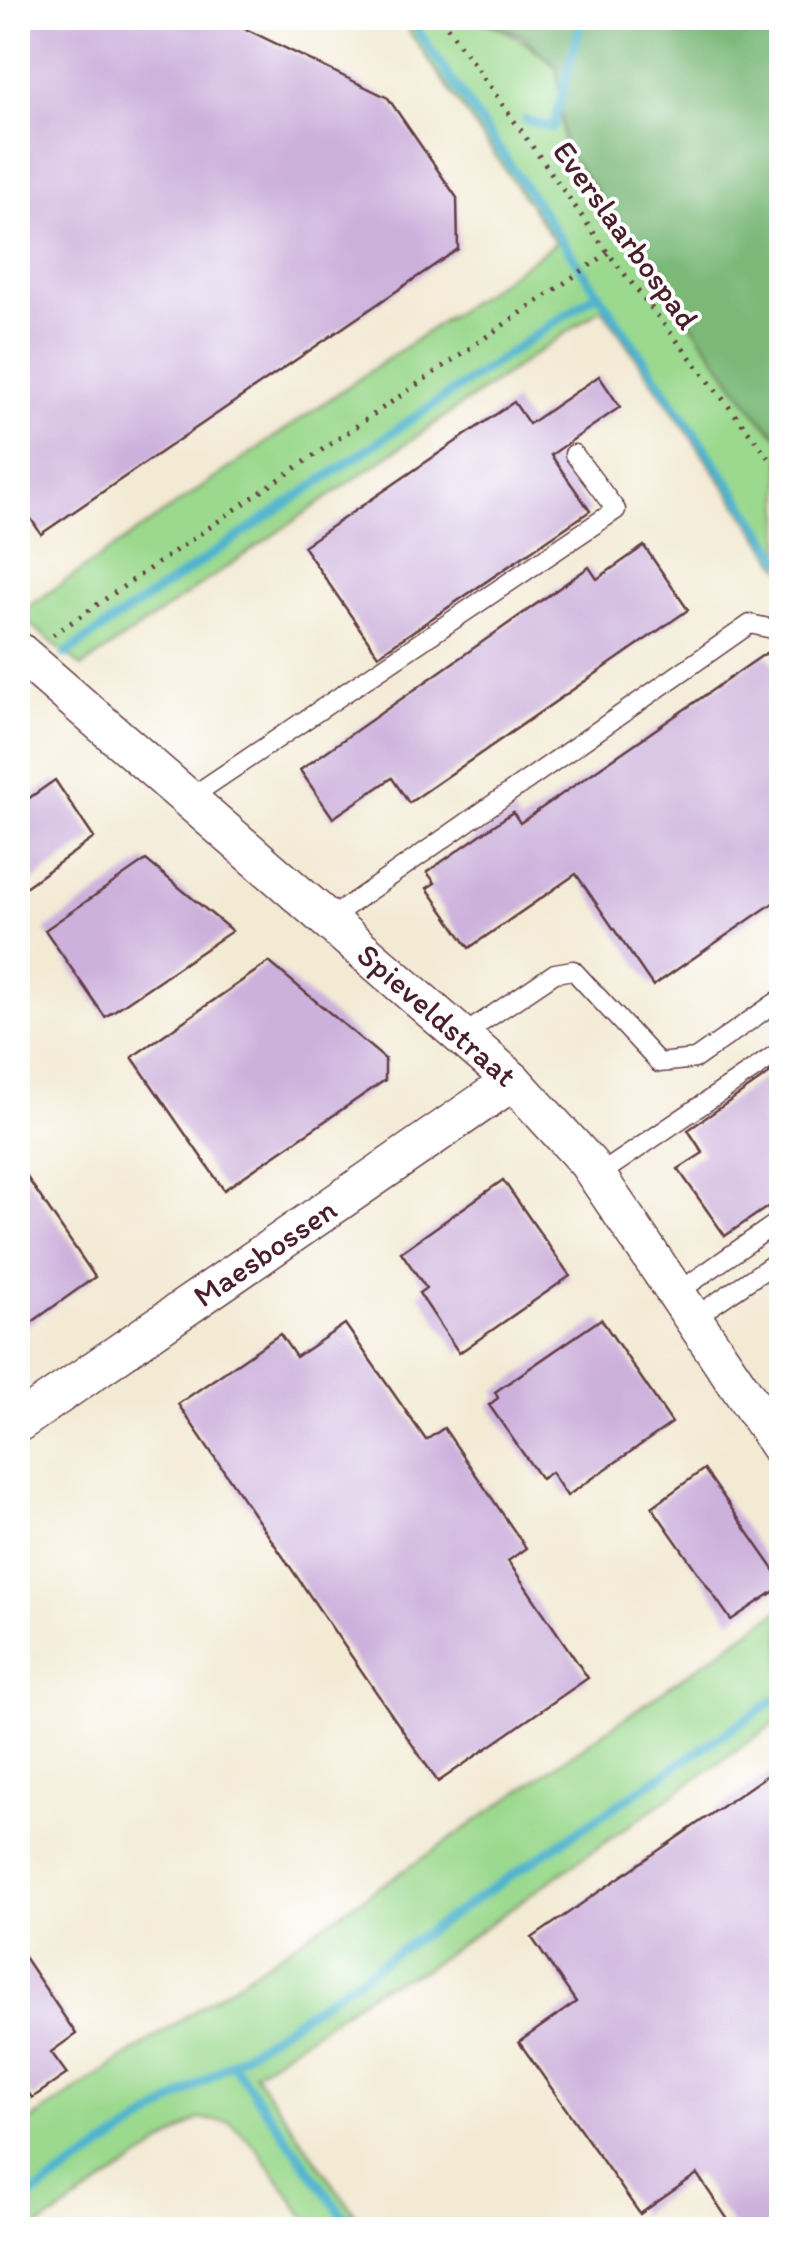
<svg xmlns="http://www.w3.org/2000/svg" width="799" height="2247" font-family="Itim,sans-serif">
  <style>
    .green { fill: #9bd98e; stroke: #727c5c; stroke-width: 2.5 }
    .forest { fill: #7cb979; stroke: #636c52; stroke-width: 2.5 }
    .lines { fill: none; stroke-linecap: round; stroke-linejoin: round }
    .stream { stroke: #4fb4ce; stroke-width: 9 }
    .building { fill: #ccb1dc }
    .service-casing { stroke: #633d44; stroke-width: 21 }
    .minor-casing { stroke: #633d44; stroke-width: 41 }
    .path { stroke: #633d44; stroke-width: 5; stroke-dasharray: 2.5 8; stroke-linecap: butt }
    .service { stroke: #fff; stroke-width: 18 }
    .minor { stroke: #fff; stroke-width: 38 }
    .labels { text-anchor: middle; dominant-baseline: central; stroke-width: 8; stroke-linejoin: round; paint-order: stroke }
    .street-label { font-size: 32px; fill: #4a1f2b; stroke: #fff }
  </style>
  <rect width="100%" height="100%" fill="#fff"/>
  <filter id="ink" filterUnits="userSpaceOnUse"><feTurbulence type="fractalNoise" baseFrequency=".01" numOctaves="2"/><feDisplacementMap in="SourceGraphic" scale="20" xChannelSelector="R" yChannelSelector="G"/><feConvolveMatrix kernelMatrix="1 2 1 2 8 2 1 2 1" color-interpolation-filters="sRGB"/></filter>
  <filter id="wash" filterUnits="userSpaceOnUse"><feTurbulence type="fractalNoise" baseFrequency=".0048" numOctaves="4" result="noise"/><feDisplacementMap in="SourceGraphic" scale="40" xChannelSelector="R" yChannelSelector="G"/><feGaussianBlur stdDeviation="2.25" result="paint"/><feColorMatrix in="noise" values="0 0 0 0 0 0 0 0 0 0 0 0 0 0 0 0 0 1.4 0 .05"/><feComposite in="paint" operator="in"/></filter>
  <g filter="url(#wash)">
    <rect width="100%" height="100%" fill="#f3ead4"/>
    <path class="green" d="M386,18C469,18 492,10 557,68L564,147L760,419L781,439V568L602,308L82,667L18,614L556,243L406,27Z
      M781,1609V1719L422,1971L379,1987L254,2073L365,2229H313L255,2146L230,2122L199,2119L36,2229H18V2129L439,1847Z"/>
    <path class="forest" d="M480,18H781V439L760,419L564,147L557,67L521,35Z"/>
    <g class="lines">
      <path class="stream" d="M409,18L598,293
        M526,120L553,128L582,18
        M65,654L598,293L782,560
        M232,2063L353,2230
        M18,2205L782,1695"/>
    </g>
    <g id="blocks">
      <path class="building" d="M18,18H223L388,98L457,198L458,249L41,534L18,499Z
        M599,376L620,407L551,455L590,511L378,655L303,546L514,402L529,424Z
        M644,546L688,610L409,803L392,778L333,818L300,770L589,567L597,579Z
        M766,653L782,675V897L653,986L576,874L469,948L427,888L435,883L427,872L513,812L520,823Z
        M55,780L94,838L18,892V806Z
        M146,860L232,931L105,1017L45,930Z
        M269,962L385,1059V1080L224,1190L132,1057Z
        M782,1065V1197L725,1236L678,1169L703,1153L688,1130Z
        M18,1164L95,1277L18,1332Z
        M503,1180L570,1276L459,1353L419,1293L426,1288L401,1252Z
        M601,1319L672,1423L567,1496L551,1472L541,1479L489,1405L498,1398L495,1392Z
        M345,1324L426,1440L444,1428L526,1548L508,1561L588,1678L438,1782L178,1404L280,1334L296,1357Z
        M704,1469L782,1581V1586L731,1620L652,1507Z
        M782,1765V2230H735L697,2174L640,2214L519,2042L576,2002L532,1938Z
        M18,1948L76,2034L51,2052L67,2074L32,2098L18,2077Z"/>
    </g>
  </g>
  <g filter="url(#ink)">
    <use href="#blocks" fill-opacity="0" stroke="#633d44" stroke-width="2.5"/>
    <g class="lines">
      <defs>
        <path id="service" d="M188,799L616,510L574,454
          M329,919L750,624L782,631
          M463,1035L555,973L573,970L659,1063L695,1059L782,998
          M596,1177L782,1050
          M674,1295L782,1219
          M692,1319L782,1258"/>
        <g id="minor">
          <path id="s1" d="M18,651L513,1081L588,1163L782,1450"/>
          <path id="s2" d="M18,1423L513,1081"/>
        </g>
      </defs>
      <use href="#service" class="service-casing"/>
      <use href="#minor" class="minor-casing"/>
      <path class="path" d="M441,18L608,253L782,474
        M53,635L608,253"/>
      <use href="#service" class="service"/>
      <use href="#minor" class="minor"/>
    </g>
  </g>
  <g class="labels">
    <g class="street-label">
      <text transform="translate(626 235) rotate(54)">Everslaarbospad</text>
      <text stroke="none"><textPath href="#s1" startOffset="555">Spieveldstraat</textPath></text>
      <text stroke="none"><textPath href="#s2" startOffset="300">Maesbossen</textPath></text>
    </g>
  </g>
  <rect width="799" height="2247" fill="none" stroke="#fff" stroke-width="60"/>
</svg>
